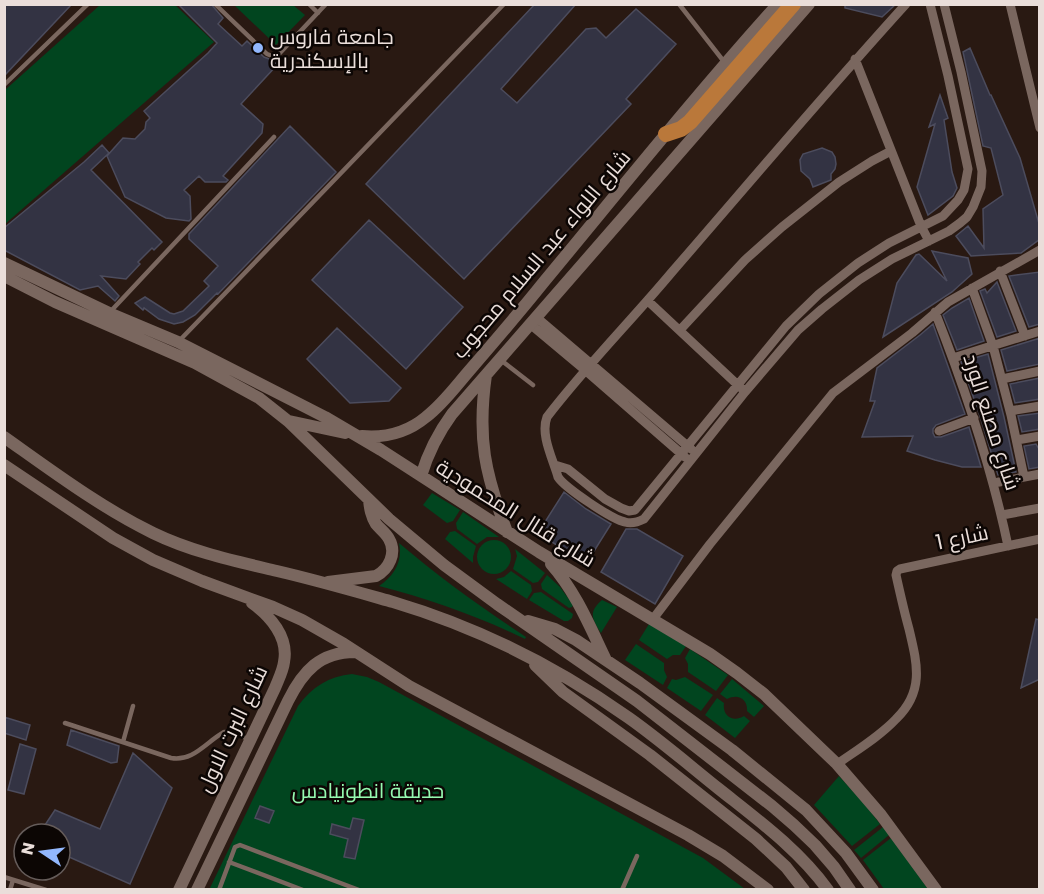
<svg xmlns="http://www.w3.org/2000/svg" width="1044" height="894" font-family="Poppins,Cairo,sans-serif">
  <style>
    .green { fill: #01451f }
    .building { fill: #333343; stroke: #4c4c5d; stroke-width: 1.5 }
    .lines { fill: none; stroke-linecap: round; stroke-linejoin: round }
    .lane { stroke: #7a675f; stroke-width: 4.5 }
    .street { stroke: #7a675f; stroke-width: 9 }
    .secondary { stroke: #7a675f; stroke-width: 12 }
    .highway { stroke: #ba783a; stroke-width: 16 }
    .rail { stroke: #8a7c76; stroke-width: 3 }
    .poi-dot { fill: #92b7fd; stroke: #0c0604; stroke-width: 2 }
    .labels { text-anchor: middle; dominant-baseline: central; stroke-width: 5; stroke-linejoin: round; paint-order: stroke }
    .poi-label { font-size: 21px; fill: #eadeda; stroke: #0c0604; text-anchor: start }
    .street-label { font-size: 21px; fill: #eadeda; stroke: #0c0604 }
    .park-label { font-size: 21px; fill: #95f9b0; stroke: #0c0604 }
  </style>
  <rect width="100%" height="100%" fill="#291912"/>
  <path class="green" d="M100,5H175L214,42L5,224V90Z
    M234,5H293L305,15L276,45Z
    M432,493L460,510L453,521L447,523L423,505Z
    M463,512L499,537H487L477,544L457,529L456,523Z
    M455,531L476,546L473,557V563L445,539L450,532Z
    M477 557a17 17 0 1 1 34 0a17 17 0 1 1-34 0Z
    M399,543C439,577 482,608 526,637L525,639C478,616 429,599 379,586C394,576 403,561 399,543Z
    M515,549L545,573L538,582L533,583L513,569L517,556Z
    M511,571L531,585L532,591L527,599L496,579L504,577Z
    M547,575L560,587L573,605L572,607L569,608L542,589L541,584Z
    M541,592L573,614L572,618L568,621H564L529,600L534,593Z
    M602,600L617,607L601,633C592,619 588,612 602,600Z
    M649,624L686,646L680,655H673L667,659L639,640Z
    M636,644L664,663V670L667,677L663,685L625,660Z
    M690,649L728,675L716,691L688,672V664L685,658Z
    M352,674L367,677L379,682L703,858L745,889L209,890L298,706C312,687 329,676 352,674Z
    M685,677L713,695L701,711L667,688L672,679L676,680Z
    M732,679L764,706L754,717L747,711C748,699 738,693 727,699L720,694Z
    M717,698L724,703C722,716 733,723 744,716L750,721L735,738L705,715Z
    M839,776L867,807L880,824L852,846L814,805Z
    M883,827L889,835L861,858L854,850Z
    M891,838L928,889H884L863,860Z"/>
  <path class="building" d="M4,4H72L4,76Z
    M178,4H211L223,18L218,24L242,46L247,41L264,57L272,60L277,65L241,104L263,124L262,133L223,176L228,180L226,182H205L199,176L184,190L190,196L191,219L189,221L166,218L125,197L107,156L123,138L135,139L145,129L146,122L150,118L144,111L208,53L217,43Z
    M535,4H576L501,89L517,103L586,29L596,28L606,38L636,9L676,44L626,99L631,104L464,279L366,184Z
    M845,4H896L882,17L845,8Z
    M970,48L990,95H991L1020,158L1040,227V239L1021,253L971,256L956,236L968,226L984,248L983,209L1003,195L991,148L983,146L963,52Z
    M940,95L948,118L944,120L952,172L957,188L953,196L928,215L917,187L935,124L929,127Z
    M290,126L336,172L218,294L217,293L195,315L183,322L174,324L159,319L144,308L143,310L135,303L145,297L170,313L174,314L183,311L209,286L204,281L218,266L189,239V234Z
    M102,145L109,153L91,170L162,242L154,250L152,248L138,262L140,264L126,279L101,276L119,296L115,301L98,286L80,290L4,250V228L84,162Z
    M822,148L832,152L835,157L836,164L835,169L831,174V180L813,187L810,179L801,171L800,160L803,154Z
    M369,220L463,307L406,369L312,280Z
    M932,251L968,258L972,274L952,292L883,337L897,283L916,255L919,254L947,281Z
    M1040,272V324L1029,327L1009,276Z
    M997,282L1016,331L997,337L980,291L985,289L987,293Z
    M969,298L984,341L957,350L943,315L952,308Z
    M933,324L965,414L936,425L933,429V433L935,437H941L969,427L981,467H962L935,460L907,451L913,436L862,437L875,401H870L877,368L920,335Z
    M337,328L401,388L389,401L350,403L307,359Z
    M1040,338V364L1007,371L1001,350Z
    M988,354L1004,417L1016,472L998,475L980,416L961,362Z
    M1040,378V399L1015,403L1010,384Z
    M1040,413V429L1022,432L1018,416Z
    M1036,444L1040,451V467L1029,469L1024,446Z
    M564,492L586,509L611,524L586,564L538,533Z
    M626,529H637L683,556L655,604L601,572Z
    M1036,619L1040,620V679L1021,688Z
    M4,717L30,725L26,740L4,733Z
    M71,730L119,746L117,762L111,763L67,745Z
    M20,744L36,749L24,794L8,790Z
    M133,753L172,788L130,884L60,853V834H39L55,810L100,829Z
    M260,806L274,811L269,823L255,818Z
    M353,818L364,820L355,859L344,857L348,839L330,834L332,824L350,829Z"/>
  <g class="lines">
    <path class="lane" d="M215,4L267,54L272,56L279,54L326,4
      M309,4L318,13
      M679,4L725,63
      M4,85L88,4
      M110,312L274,137
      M180,340L504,4
      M502,361L533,385
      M65,723L171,758C193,762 206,742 224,732H231L248,739
      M123,742L133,706
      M229,862L303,890
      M4,877L46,890
      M10,890L13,880
      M219,890L235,847L240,845L359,890
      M622,890L637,856"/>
    <path class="street" d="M906,4C826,92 750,182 672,272C631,321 586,366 547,417C540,435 553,459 558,477C565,488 613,520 625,522C632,524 638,522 644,519L745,392L798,330L822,309L859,280L892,259L949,231L960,223L967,217L973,207L981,187L982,171L961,72L944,4
      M1010,4L1040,128
      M855,59L921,226L929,241
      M1000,271L1025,336
      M972,288L993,346L1011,415L1024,477
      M648,301L741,388
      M935,312C965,388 991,465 1008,546
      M536,317L691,449
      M530,324L585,370L685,457
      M680,330L745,260L782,227L839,182L872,161L891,151
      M953,358L1040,331
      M1002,379L1040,371
      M1010,411L1040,406
      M939,431L974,418
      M1017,440L1040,436
      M555,465L568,469L605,499L621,508L629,511L635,510L786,326L819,294L858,263L889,243L943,216L958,200L964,190L968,169L948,76L930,4
      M994,483L1040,474
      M1002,515L1040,508
      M653,619L710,544L833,393L912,333L948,302L1040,250
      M837,764C857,750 879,737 896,719C925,691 917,663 909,629C904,611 900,593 896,575L897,571L900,569L1040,539"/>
    <path class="secondary" d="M4,263L109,313L178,342L325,417L381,450L539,552L710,654L737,673L764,694L837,764L881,815L936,890
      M4,276L55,302L195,363L259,398L288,421L389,519L444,565L497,604L637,701L772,806L794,825L815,845L834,867L850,890
      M486,375C477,438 485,474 507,532
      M289,421L345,433
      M362,436C385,438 408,432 426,417C443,404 456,386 469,371C494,342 519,313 543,283C620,190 696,95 778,4
      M4,437C52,471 100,507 153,533C192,552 235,561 277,571C316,580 354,591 393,602C477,627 557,667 629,718C660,740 689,765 719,789C758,820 798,849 828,890
      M4,465L113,538L153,560L202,581L273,607L302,620L344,644L409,686L688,835L723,856L768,890
      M421,476C428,453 438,433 452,414L809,4
      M551,564C576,592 590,627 606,660
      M328,582L376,576C389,569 397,553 389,539C386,533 380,529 376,524C371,516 370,509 369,500
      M528,621L555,629L576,640L640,683L732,750L806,810L846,853L873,890
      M535,665L563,692L650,755L756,839L786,867L804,890
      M179,890L275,688C278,680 283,671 284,662C289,637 270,616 252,603
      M197,890L288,701C303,671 320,652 355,652"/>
    <path class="highway" d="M666,134L681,129L690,122L793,4"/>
    <path class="rail" d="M1039,4L1040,5"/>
  </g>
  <circle class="poi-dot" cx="258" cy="48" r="6"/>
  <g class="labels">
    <g class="poi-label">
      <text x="270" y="36">جامعة فاروس<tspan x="270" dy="24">بالإسكندرية</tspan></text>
    </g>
    <g class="street-label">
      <text transform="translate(541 254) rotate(-50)">شارع اللواء عبد السلام محجوب</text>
      <text transform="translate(992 422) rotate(72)">شارع مصنع الورد</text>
      <text transform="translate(516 513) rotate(32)">شارع قنال المحمودية</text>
      <text transform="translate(962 537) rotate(-12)">شارع 1</text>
      <text transform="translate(232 729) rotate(-65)">شارع البرت الاول</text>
    </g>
    <g class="park-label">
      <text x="368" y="790">حديقة انطونيادس</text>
    </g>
  </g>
  <rect width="1044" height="894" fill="none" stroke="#eadeda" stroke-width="12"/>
  <g transform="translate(42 852) rotate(283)"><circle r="28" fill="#0c0604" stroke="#655c5a" stroke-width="1.5"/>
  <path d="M0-4.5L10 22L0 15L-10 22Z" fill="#92b7fd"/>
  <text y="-9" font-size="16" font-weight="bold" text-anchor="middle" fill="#eadeda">N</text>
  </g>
</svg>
